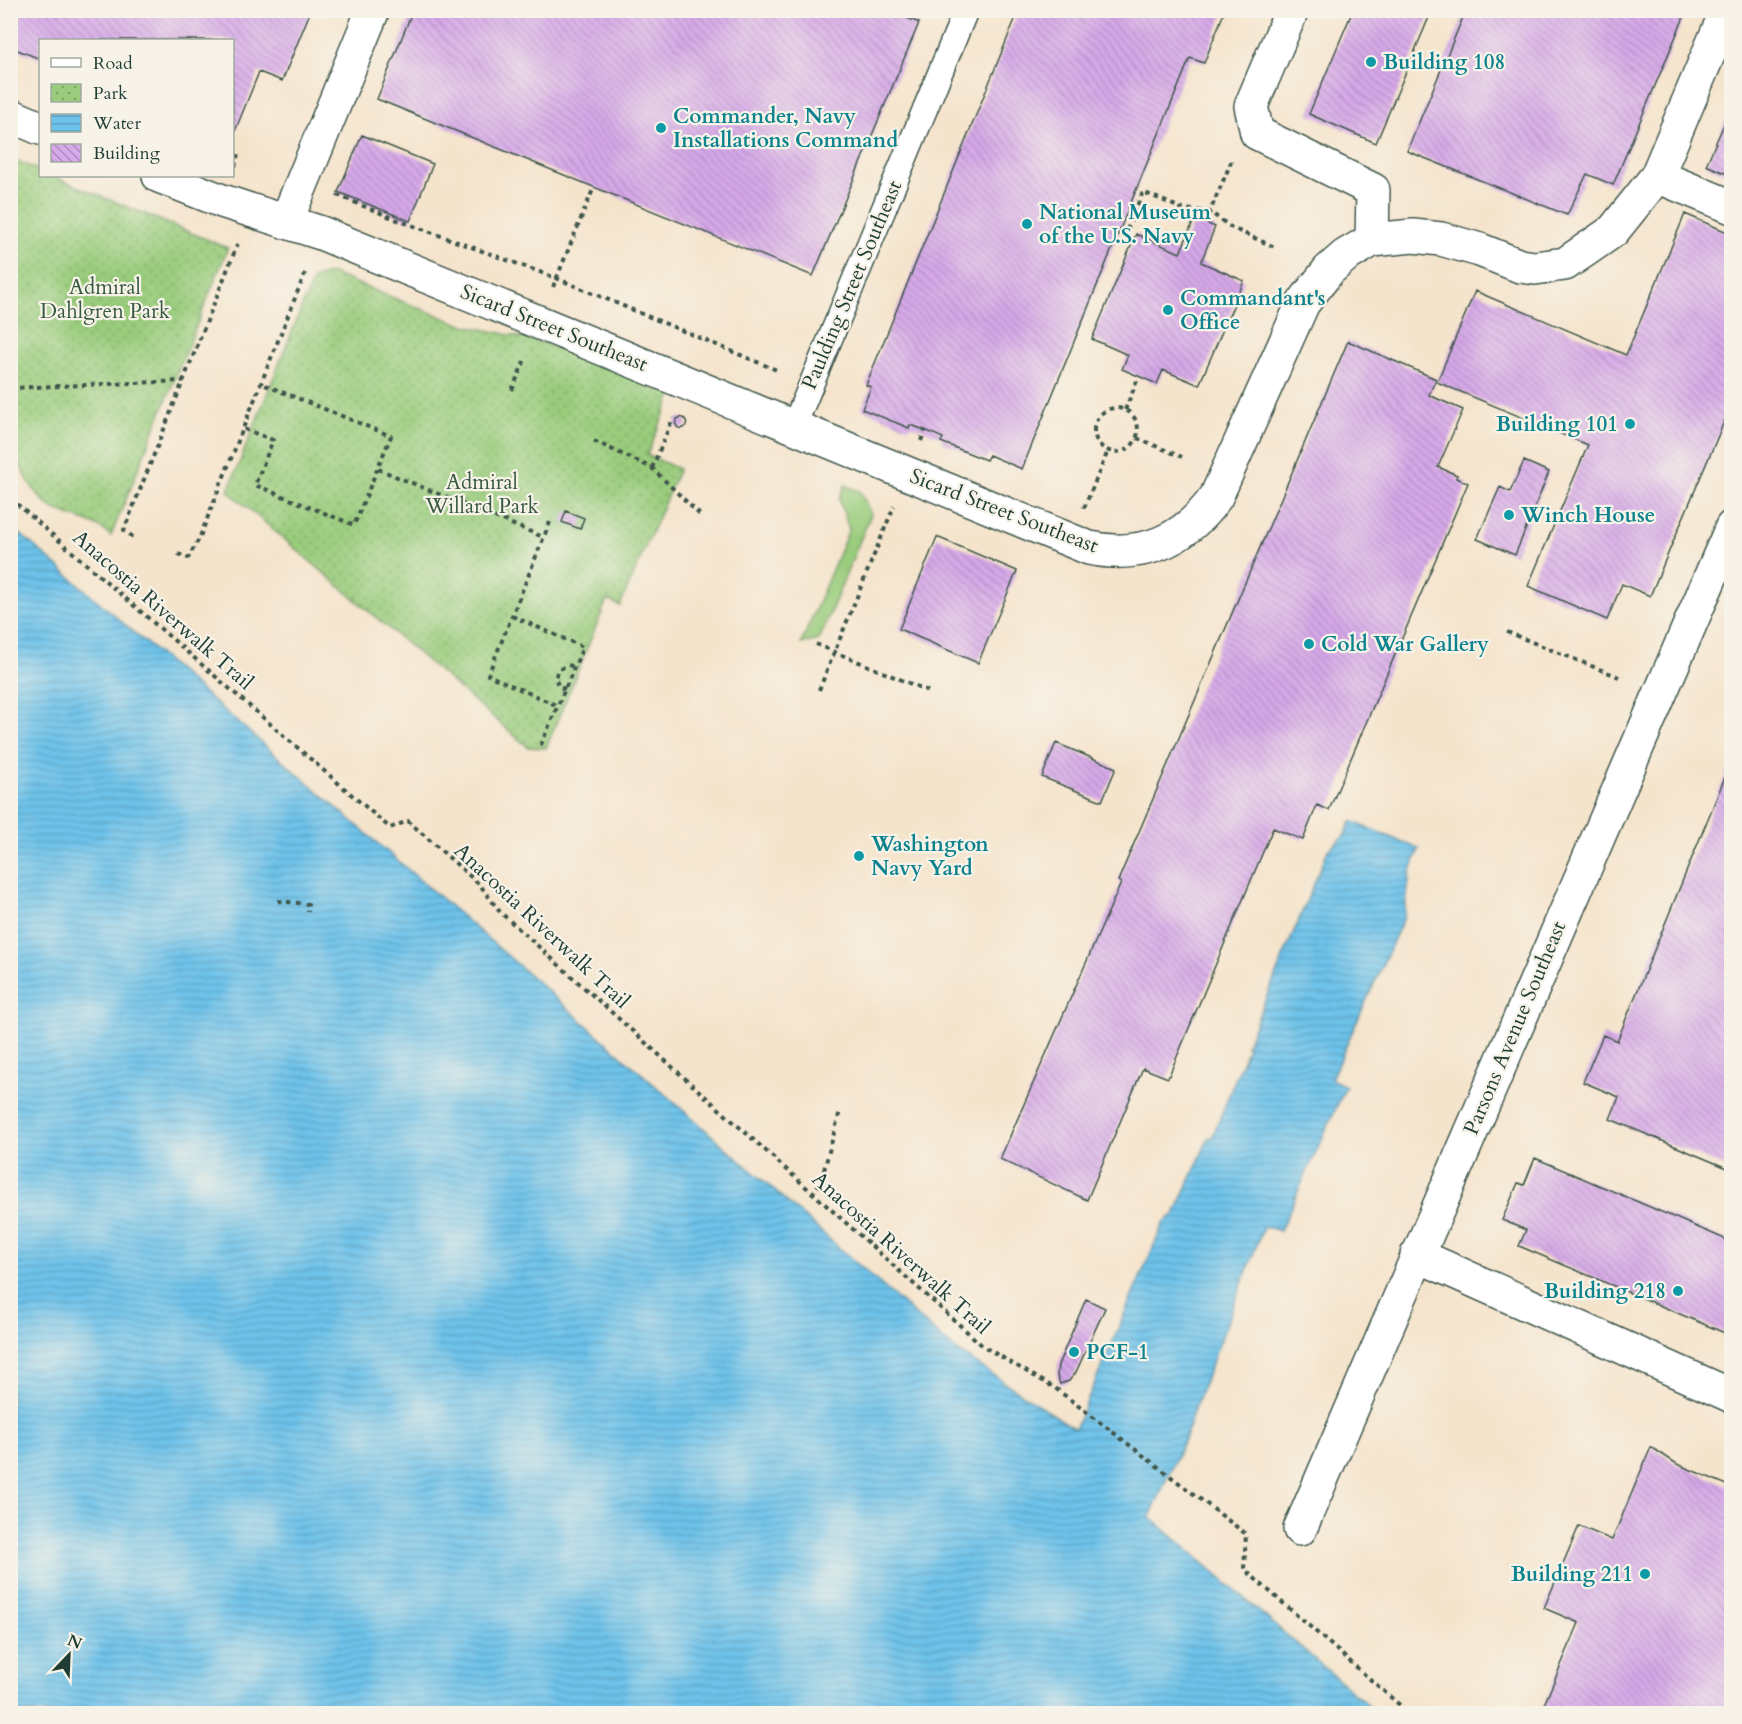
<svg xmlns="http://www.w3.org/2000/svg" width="1742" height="1724" font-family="Cardo,serif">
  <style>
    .green { fill: #99cc7c; stroke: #5c8458; stroke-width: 1.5 }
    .park { fill: url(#park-dots); stroke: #5c8458; stroke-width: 1.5 }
    .water { fill: url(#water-rules); stroke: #468090; stroke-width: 1.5 }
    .building { fill: url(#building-back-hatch) }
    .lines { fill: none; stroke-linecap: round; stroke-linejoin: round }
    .service-casing { stroke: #3f564b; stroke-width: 27 }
    .minor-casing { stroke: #3f564b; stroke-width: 36 }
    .path { stroke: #3f564b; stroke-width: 4; stroke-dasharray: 4.5 4.5; stroke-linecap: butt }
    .service { stroke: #fff; stroke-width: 24 }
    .minor { stroke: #fff; stroke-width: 33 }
    .culture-dot { fill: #0f9aa8; stroke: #f7f3e8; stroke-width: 2 }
    .labels { text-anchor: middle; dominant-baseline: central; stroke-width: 4.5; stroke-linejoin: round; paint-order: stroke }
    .culture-label { font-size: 21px; font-weight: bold; fill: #0d838f; stroke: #f7f3e8; text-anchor: start }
    .street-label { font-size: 21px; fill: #1f3d34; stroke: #f7f3e8 }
    .park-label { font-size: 21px; fill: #375a42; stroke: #f7f3e8 }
  </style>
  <defs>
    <pattern id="park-dots" width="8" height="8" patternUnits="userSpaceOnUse" patternTransform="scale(1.5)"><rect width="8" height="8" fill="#99cc7c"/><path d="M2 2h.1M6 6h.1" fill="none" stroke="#7ca766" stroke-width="1.8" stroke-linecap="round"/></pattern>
    <pattern id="water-rules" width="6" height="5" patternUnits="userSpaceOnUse" patternTransform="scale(1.5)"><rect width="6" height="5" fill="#6ec3eb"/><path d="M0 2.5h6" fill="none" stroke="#5aa0bf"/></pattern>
    <pattern id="building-back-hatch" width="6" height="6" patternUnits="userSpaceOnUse" patternTransform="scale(1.5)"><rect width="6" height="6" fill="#d7a9e9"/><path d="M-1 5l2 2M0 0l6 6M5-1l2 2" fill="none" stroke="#ae8bbe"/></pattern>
  </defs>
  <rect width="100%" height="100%" fill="#f7f3e8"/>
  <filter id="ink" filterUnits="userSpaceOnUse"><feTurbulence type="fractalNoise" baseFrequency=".0167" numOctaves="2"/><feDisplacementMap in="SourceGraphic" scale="12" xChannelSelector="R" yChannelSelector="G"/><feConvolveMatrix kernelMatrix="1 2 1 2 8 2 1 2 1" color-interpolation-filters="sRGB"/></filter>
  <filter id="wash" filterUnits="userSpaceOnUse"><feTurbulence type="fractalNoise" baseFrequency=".008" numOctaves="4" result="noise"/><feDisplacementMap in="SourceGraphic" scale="24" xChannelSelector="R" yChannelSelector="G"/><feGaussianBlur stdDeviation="1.35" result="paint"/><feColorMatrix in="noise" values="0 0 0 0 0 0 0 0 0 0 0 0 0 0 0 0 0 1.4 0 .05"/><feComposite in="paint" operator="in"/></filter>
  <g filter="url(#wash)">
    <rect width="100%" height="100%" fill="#f5e4cc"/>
    <path class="green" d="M845,485L860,491L871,514L819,640L801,644L849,529L839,499Z"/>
    <path class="park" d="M11,158L40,171V176H52L228,248L111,536C94,519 70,519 51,507C32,494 25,471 11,454Z
      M330,273L460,324L533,340L584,355L673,393L647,455L679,469L620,606L607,600L546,748L528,747L228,491L313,279Z"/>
    <path class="water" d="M10,525L516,963L954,1349L1075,1429L1164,1222L1175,1214L1209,1137L1212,1138L1248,1047L1246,1046L1328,850L1346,834L1351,821L1419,849L1410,873L1404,917L1331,1079L1346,1086L1280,1231L1264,1226L1192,1415L1186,1435L1150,1517L1377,1713H11Z"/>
    <g id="blocks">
      <path class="building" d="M10,10H311L282,81L259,72L233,136L232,40H40V59L10,47Z
        M413,10H889L919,23L813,276L377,99Z
        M1001,10H1225L1204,63L1190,58L1022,469L989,455L986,460L941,442L943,438L925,430L910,425L909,428L862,409L871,387L866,385L1016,17Z
        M1353,10H1432L1376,143L1309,114Z
        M1466,10H1687L1613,185L1587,174L1567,215L1407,151Z
        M1732,106V176L1706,165Z
        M362,135L433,164L410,221L338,192Z
        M1685,214L1732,234V403L1650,596L1622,584L1607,620L1528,586L1588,445L1437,382L1475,291L1626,355Z
        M1195,218L1215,227L1201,262L1244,281L1199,385L1163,370L1157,384L1122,369L1128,355L1092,339L1136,234L1180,253Z
        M1348,341L1436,379L1429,395L1463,410L1438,467L1457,475L1456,478L1468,483L1329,810L1317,805L1303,840L1273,828L1168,1078L1143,1068L1087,1200L1000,1159L1121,883L1118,881Z
        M675.5 423a5.5 5.5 0 1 1 11 0a5.5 5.5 0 1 1-11 0Z
        M1524,461L1549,472L1515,555L1477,539L1500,487L1510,492Z
        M566,511L584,518L580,529L562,522Z
        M937,537L1017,571L978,663L899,629Z
        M1056,743L1116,768L1102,801L1042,777Z
        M1732,760V1170L1610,1119L1619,1097L1583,1082L1603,1035L1617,1041Z
        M1535,1158L1732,1242V1336L1519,1246L1526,1230L1502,1220L1518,1183L1524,1185Z
        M1086,1299L1105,1308L1076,1372L1069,1381L1060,1384L1057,1376L1058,1365Z
        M1651,1447L1677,1464L1732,1487V1714H1540L1579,1623L1544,1608L1579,1526L1612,1540Z"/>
    </g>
  </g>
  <g filter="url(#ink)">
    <use href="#blocks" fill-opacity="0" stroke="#3f564b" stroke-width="1.5"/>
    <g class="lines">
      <defs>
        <path id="service" d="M794,426L966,10"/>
        <path id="minor" d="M1292,10L1251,106L1257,133L1373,190L1372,240
          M10,115L40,128
          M159,176L222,201L321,233L1089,548C1143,559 1184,541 1216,497L1303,303L1329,270L1345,256L1372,240L1413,236L1441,239L1480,250L1520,266L1535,268L1565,264L1613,231L1657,176L1727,10
          M1657,176L1732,207
          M286,222L373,10
          M1417,1255L1732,1396
          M1300,1529L1732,527"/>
      </defs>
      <use href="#service" class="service-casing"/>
      <use href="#minor" class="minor-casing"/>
      <path class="path" d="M912,13L913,10
        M235,167L238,153
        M337,195L395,219L556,278L779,371
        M1205,223L1232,160
        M1127,230L1143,192L1183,209L1210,212L1232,228L1277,248
        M553,287L594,187
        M10,388L183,381
        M512,390L526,357
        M1094 430a22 22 0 1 1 44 0a22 22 0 1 1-44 0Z
        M1125,410L1139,376
        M244,429L273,440L255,485L354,525L391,436L260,383
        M1137,438L1182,457
        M594,441L652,468L700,515
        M921,441L925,430
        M652,468L673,418
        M378,469L543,537
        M10,498L390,828L408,821L480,885L500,912L984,1347L1055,1388L1246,1534L1244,1569L1410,1714
        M1084,508L1108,451
        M550,522L488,675L558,706
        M133,537L124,530L238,243
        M178,554L188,558L199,539L305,273
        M512,616L583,647L540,747
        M1507,632L1619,677
        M816,644L930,692
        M565,689L559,687L555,678L558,670L568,665L575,667
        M819,690L894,506
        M278,901L308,904V911
        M812,1194L821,1181L840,1111"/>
      <use href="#service" class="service"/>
      <use href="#minor" class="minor"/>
    </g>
  </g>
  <g class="culture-dot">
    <circle cx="1371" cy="62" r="6"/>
    <circle cx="661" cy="128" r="6"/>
    <circle cx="1027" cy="224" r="6"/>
    <circle cx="1168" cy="310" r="6"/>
    <circle cx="1630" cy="424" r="6"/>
    <circle cx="1509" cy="515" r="6"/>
    <circle cx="1309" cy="644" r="6"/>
    <circle cx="859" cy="856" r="6"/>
    <circle cx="1678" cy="1291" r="6"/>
    <circle cx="1074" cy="1352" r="6"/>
    <circle cx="1645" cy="1574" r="6"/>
  </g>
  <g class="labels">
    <g class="culture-label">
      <text x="1383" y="62">Building 108</text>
      <text x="673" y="116">Commander, Navy<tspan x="673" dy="24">Installations Command</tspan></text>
      <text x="1039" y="212">National Museum<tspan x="1039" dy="24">of the U.S. Navy</tspan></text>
      <text x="1180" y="298">Commandant's<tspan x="1180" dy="24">Office</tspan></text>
      <text x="1618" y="424" text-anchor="end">Building 101</text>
      <text x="1521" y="515">Winch House</text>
      <text x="1321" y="644">Cold War Gallery</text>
      <text x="871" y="844">Washington<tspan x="871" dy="24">Navy Yard</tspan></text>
      <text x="1666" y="1291" text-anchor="end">Building 218</text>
      <text x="1086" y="1352">PCF-1</text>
      <text x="1633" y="1574" text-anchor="end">Building 211</text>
    </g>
    <g class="street-label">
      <text transform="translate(852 285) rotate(-67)">Paulding Street Southeast</text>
      <text transform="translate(554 328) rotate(22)">Sicard Street Southeast</text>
      <text transform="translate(1004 511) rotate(21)">Sicard Street Southeast</text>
      <text transform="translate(163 610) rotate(41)">Anacostia Riverwalk Trail</text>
      <text transform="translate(542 926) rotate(43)">Anacostia Riverwalk Trail</text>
      <text transform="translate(1515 1028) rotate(-67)">Parsons Avenue Southeast</text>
      <text transform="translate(901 1253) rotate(42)">Anacostia Riverwalk Trail</text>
    </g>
    <g class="park-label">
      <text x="105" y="287">Admiral<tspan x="105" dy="24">Dahlgren Park</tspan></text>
      <text x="482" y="482">Admiral<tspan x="482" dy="24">Willard Park</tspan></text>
    </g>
  </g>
  <rect width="1742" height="1724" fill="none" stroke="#f7f3e8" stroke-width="36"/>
  <rect x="39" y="39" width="195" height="138" fill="#f7f3e8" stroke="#a1aaa0" stroke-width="1.5"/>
  <rect x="51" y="58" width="30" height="9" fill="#ffffff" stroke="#a1aaa0" stroke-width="1.5"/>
  <text x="93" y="69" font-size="18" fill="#1f3d34">Road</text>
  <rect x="51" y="84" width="30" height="18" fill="url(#park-dots)" stroke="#a1aaa0" stroke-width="1.5"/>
  <text x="93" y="99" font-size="18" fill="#1f3d34">Park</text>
  <rect x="51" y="114" width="30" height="18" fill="url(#water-rules)" stroke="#a1aaa0" stroke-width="1.5"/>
  <text x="93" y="129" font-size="18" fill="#1f3d34">Water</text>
  <rect x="51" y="144" width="30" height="18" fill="url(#building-back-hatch)" stroke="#a1aaa0" stroke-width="1.5"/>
  <text x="93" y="159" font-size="18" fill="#1f3d34">Building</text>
  <g transform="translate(69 1655) rotate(23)" stroke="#f7f3e8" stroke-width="4.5" paint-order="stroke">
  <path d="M0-4.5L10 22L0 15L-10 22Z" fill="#1f3d34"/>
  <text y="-9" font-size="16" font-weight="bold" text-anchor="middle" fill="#1f3d34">N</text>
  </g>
</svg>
